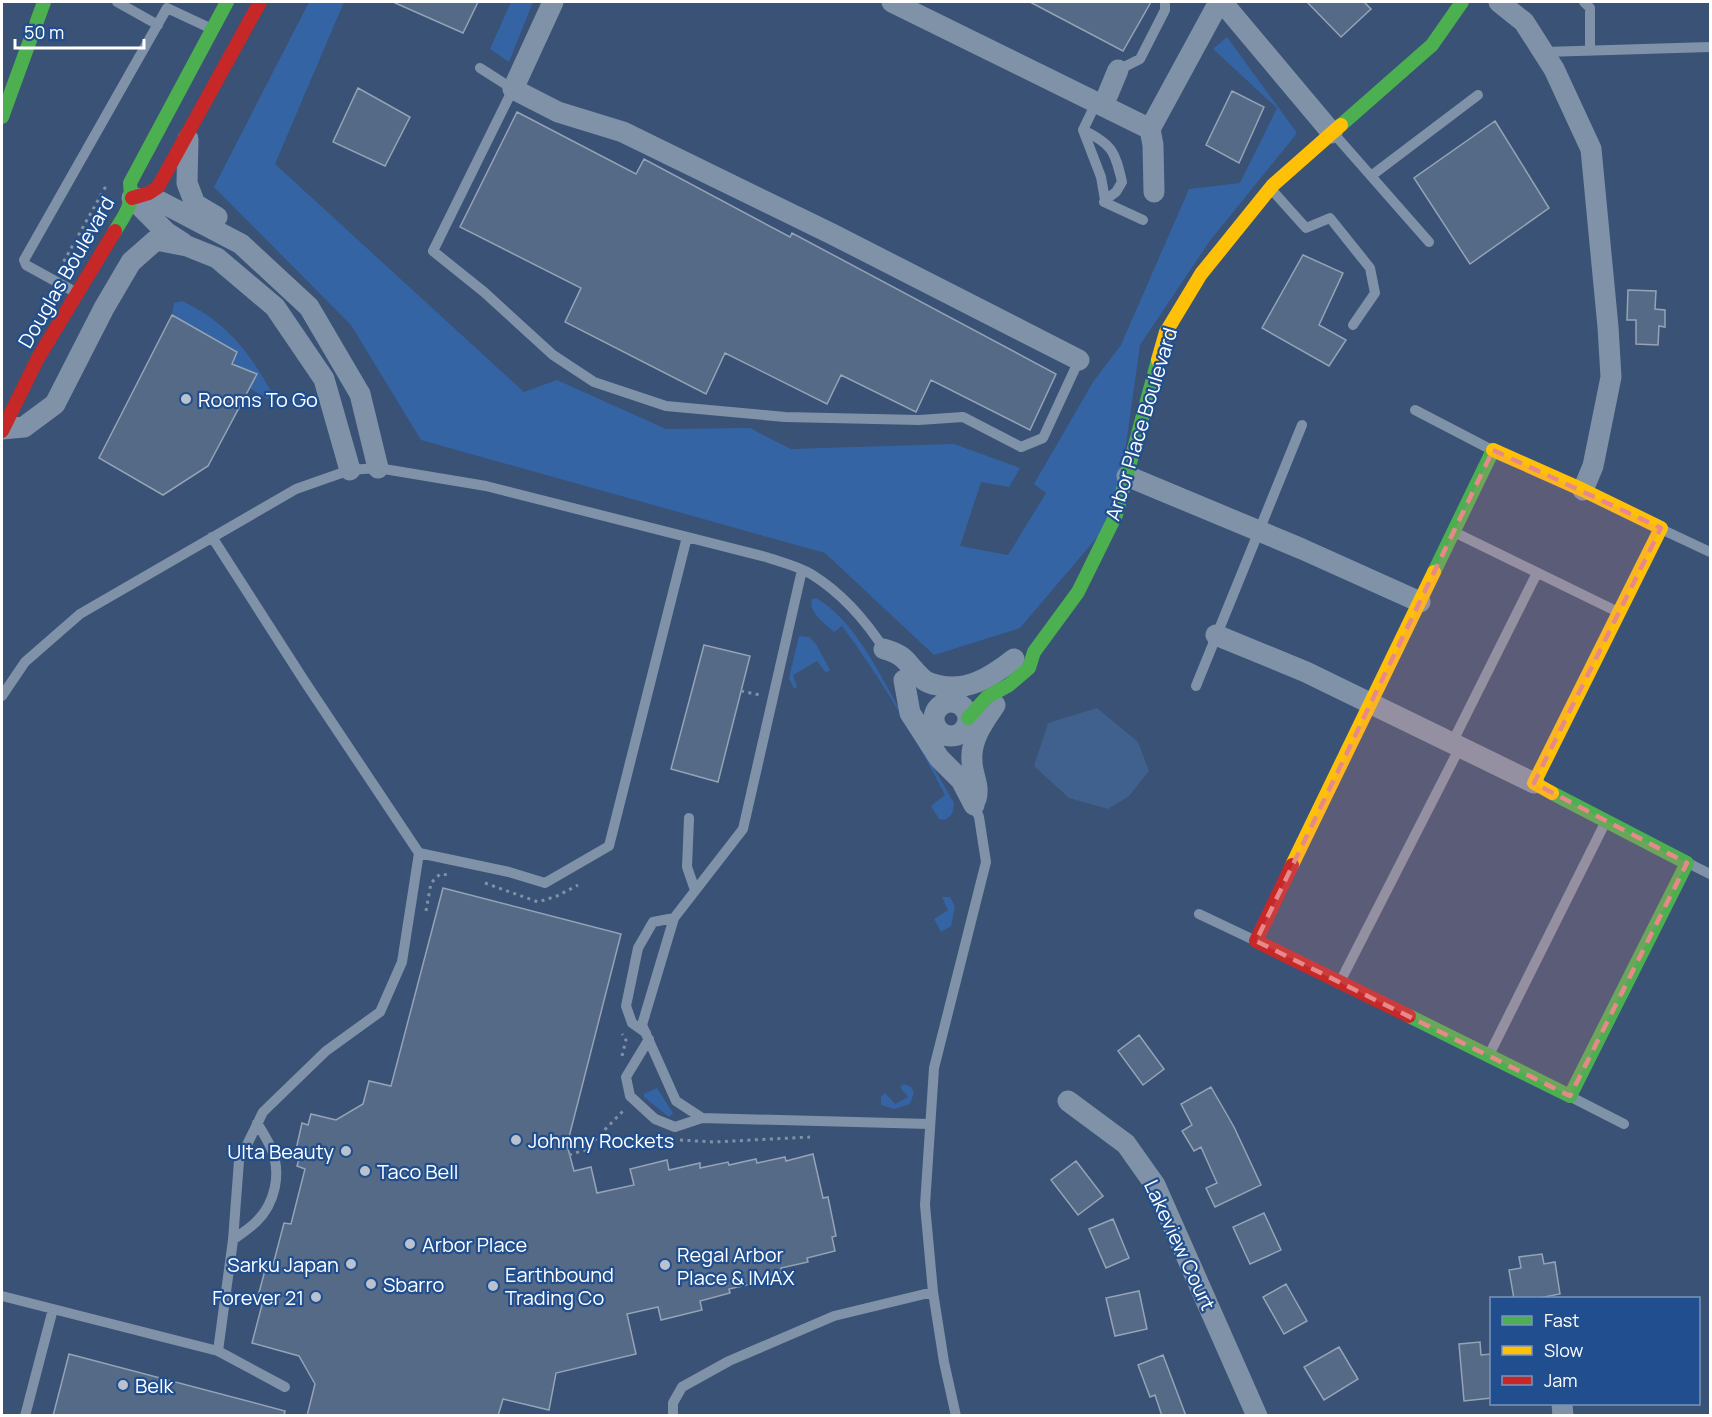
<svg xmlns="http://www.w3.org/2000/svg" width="1712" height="1417" font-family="Manrope,sans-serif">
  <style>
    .green { fill: #3564a5 }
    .water { fill: #40618e }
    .building { fill: #556a86; stroke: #95a3b7; stroke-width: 1.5 }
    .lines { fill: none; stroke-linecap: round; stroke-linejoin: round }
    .path { stroke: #8092a8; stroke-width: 3; stroke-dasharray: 3 4.5; stroke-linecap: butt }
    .lane { stroke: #8092a8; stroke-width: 10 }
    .street { stroke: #8092a8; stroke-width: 21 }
    .fast { stroke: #4caf50; stroke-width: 14 }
    .slow { stroke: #ffc107; stroke-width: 14 }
    .jam { stroke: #c62828; stroke-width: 14 }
    .marked { fill: #e88989; fill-opacity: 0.2; stroke: #e88989; stroke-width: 4.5; stroke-dasharray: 12 8; stroke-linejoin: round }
    .poi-dot { fill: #bac2cf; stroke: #204e8e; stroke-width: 2 }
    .labels { text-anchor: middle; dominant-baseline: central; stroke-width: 4.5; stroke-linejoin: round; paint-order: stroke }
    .street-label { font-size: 20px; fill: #fff; stroke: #204e8e }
    .poi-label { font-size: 20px; fill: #fff; stroke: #204e8e; text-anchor: start }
  </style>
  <rect width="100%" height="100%" fill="#395275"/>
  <path class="green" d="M309,2H344L275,164L524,392L557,380L666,429L750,428L791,449L954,444L1020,468L1009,487L981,482L960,546L1008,555L1046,493L1034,484L1093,382L1121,345L1189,189L1240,183L1277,108L1213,49L1227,37L1297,133L1209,242L1140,345L1116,515L1020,628L934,655L825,553L421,440L351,325L214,187Z
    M511,2H533L509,62L490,49Z
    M182,301C229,323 250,354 274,396L268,399L249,388L256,374L232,364L237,352L172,315L174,303Z
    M816,598C854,619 880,675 901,712C919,742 937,773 954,803C954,813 949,822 939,819L931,806L945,795C915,737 881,678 842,626L834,632C824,623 808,612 812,599Z
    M799,636L809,637L816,644L830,670L826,673L817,661L793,675L797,687L794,689L789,678Z
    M942,897H950L955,906L951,926L941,932L934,919L948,910Z
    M904,1084L911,1087L914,1093L910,1104L894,1109L881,1105V1097L885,1093L895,1104L908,1097L900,1087Z
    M657,1088L673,1113L669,1117L644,1097V1094Z"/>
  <path class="water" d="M1097,708L1138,742L1149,771L1129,796L1108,809L1069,798L1034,766L1048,723Z"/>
  <path class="building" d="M393,2H478L463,33Z
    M1030,2H1151L1123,51Z
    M1307,2H1364L1371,9L1341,37Z
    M358,88L410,117L385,166L333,142Z
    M1232,91L1264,107L1239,163L1206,145Z
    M517,112L636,174L644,159L790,237L792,233L1056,374L1030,430L931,380L916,412L841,375L827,404L725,353L706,394L565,322L581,288L460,227Z
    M1495,121L1549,208L1470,264L1414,178Z
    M1303,255L1343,273L1319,325L1346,340L1329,366L1262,328Z
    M1628,290L1656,291L1655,309L1665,310V327L1659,326L1658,345L1636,344V320H1627Z
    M172,315L237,352L232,364L257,374L208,466L163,495L99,458Z
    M704,645L750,656L718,782L671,769Z
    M443,888L621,934L567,1145L574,1171L591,1167L597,1193L634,1185L630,1169L667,1160L669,1170L700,1163V1168L728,1162L729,1165L756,1159L757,1163L785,1157L786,1161L813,1154L823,1198L828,1197L836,1236L832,1237L835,1251L807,1258L808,1262L781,1268L782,1272L755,1279L756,1283L729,1289L730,1293L700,1301L702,1310L661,1320L658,1307L627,1314L636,1354L556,1373L549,1410L503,1399L498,1416H307L315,1384L299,1356L252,1343L263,1301L257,1300L267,1263L273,1265L284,1223L291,1224L305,1169L297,1166L300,1155L295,1154L302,1123L308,1125L311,1114L336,1120L363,1104L369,1081L391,1086Z
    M1139,1035L1164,1069L1143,1085L1118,1051Z
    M1211,1087L1234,1127L1261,1185L1215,1207L1206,1188L1217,1183L1201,1147L1194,1151L1182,1131L1192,1125L1181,1104Z
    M1076,1161L1103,1196L1078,1215L1051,1180Z
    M1264,1213L1281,1250L1250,1264L1233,1227Z
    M1113,1219L1129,1258L1106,1268L1089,1229Z
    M1542,1254L1544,1264L1555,1262L1560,1294L1534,1299H1514L1509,1270L1521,1268L1519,1257Z
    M1286,1284L1307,1321L1284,1334L1263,1297Z
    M1139,1291L1147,1329L1115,1336L1106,1298Z
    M1480,1342L1481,1355L1491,1354V1398L1464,1401L1459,1344Z
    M1339,1347L1358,1379L1324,1400L1304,1367Z
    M69,1354L285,1411L284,1416H53Z
    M1163,1355L1186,1416H1162L1155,1395L1150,1397L1138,1365Z"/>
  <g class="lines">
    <path class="path" d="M60,268L106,186
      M741,691L760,695
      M485,883L538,902L557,896L578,885
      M426,911L431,883L440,874L450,875
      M622,1056L626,1040L622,1034
      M680,1140L714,1142L810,1137
      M569,1155L585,1150L624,1110"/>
    <path class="lane" d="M117,2L158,25
      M1584,2L1590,8V51
      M1544,52L1710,47
      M480,68L513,89L433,251L484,292L553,355L594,382L666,406L785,417L919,420L963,417L1021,447L1043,438L1079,360
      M1118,70L1140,59L1165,10V2
      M1083,130C1112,144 1115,151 1122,182L1116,192L1105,200L1101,177Z
      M1083,130L1096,103
      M1335,135L1429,242
      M1371,176L1478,95
      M1271,189L1306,228L1330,218L1370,268L1375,293L1353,325
      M1104,202L1143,220
      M75,292L26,265L24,260L167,8L212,29
      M1415,410L1490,449
      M1661,529L1710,552
      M1454,532L1618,612
      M212,537L305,682L419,853
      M1196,686L1302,425
      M2,696L25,662L80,614L296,489L350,470L378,468L486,486L766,557C781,562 798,566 811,574C842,593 867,622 886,652
      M1452,743L1537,573
      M689,818L687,867L695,890
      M1688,863L1710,874
      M1199,914L1256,941
      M1341,980L1460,747
      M646,1033L632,1023L626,1006L638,948L653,922L674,918
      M649,1039L626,1077L630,1096L655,1119L675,1127L702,1118L930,1124
      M1490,1053L1605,823
      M1573,1098L1624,1124
      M702,1118L676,1101L642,1025L674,918L743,829L802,570
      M233,1240C240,1234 249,1229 256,1222C275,1204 282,1173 271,1148C267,1139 262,1131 257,1123
      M2,1296L218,1351L233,1240L239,1161L263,1112L326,1051L380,1012L402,962L419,853L509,872L545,883L609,846L687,537
      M218,1351L285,1387
      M25,1416L53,1309
      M673,1416V1403L682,1387L729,1361L834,1316L933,1292
      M956,1416L944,1362L933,1292L925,1205L934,1068L986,862L979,817L974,805"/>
    <path class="street" d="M553,2L513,89L558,112L623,132L832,234L1079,360
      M892,2L1150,129L1153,145L1154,192
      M1222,2L1332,133
      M1499,2L1524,22L1554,69L1591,149L1608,327L1611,377L1593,466L1583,490
      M1103,106L1118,70
      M1150,129L1219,2
      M188,139L187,183L195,204L217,217
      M132,198L166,232L183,243
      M135,198L161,202L241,244L309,307L360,394L378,468
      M2,429L24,427L55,404L104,308L131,262L156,240L187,246L217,258L275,307L324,379L350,470
      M1127,476L1302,549L1420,602
      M1216,635L1306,672L1534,783
      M884,649C909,656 906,665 924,680C928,683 932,684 937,685C966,693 991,677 1014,659
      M904,680L910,713L939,758L961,780L974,805
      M934 719a17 17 0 1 1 34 0a17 17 0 1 1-34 0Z
      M976,799C980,785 972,775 972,761C970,740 984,721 995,705
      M1068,1101L1126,1144L1155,1185L1257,1416
      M1562,1404L1563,1416"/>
    <path class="fast" d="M2,117L44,2
      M1341,125L1432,45L1462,2
      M115,231C126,213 133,206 130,183L227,2
      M1434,572L1493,450
      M968,718L987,697L1009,685L1029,668L1034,652L1078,592L1116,515L1158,360
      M1409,1016L1570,1096L1687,863L1552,793"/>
    <path class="slow" d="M1158,360L1166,332L1201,274L1273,185L1341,125
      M1493,450L1583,490L1661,528L1534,783L1552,793
      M1292,865L1434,572"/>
    <path class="jam" d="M132,198L149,193L158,187L260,2
      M2,431L38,358L115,231
      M1292,865L1256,941L1409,1016"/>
  </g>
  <path class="marked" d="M1493,450L1661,528L1534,783L1687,863L1570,1096L1256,941Z"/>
  <g class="poi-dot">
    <circle cx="186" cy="399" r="6"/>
    <circle cx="516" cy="1140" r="6"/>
    <circle cx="346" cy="1151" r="6"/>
    <circle cx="365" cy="1171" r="6"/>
    <circle cx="410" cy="1244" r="6"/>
    <circle cx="351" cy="1264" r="6"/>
    <circle cx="665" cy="1265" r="6"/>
    <circle cx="371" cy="1284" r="6"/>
    <circle cx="493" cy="1286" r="6"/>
    <circle cx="316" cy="1297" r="6"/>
    <circle cx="123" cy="1385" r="6"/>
  </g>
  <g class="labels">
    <g class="street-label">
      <text transform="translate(66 272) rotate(-60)">Douglas Boulevard</text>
      <text transform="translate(1141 424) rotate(-73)">Arbor Place Boulevard</text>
      <text transform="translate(1180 1245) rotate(65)">Lakeview Court</text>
    </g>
    <g class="poi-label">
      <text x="198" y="399">Rooms To Go</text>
      <text x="528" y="1140">Johnny Rockets</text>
      <text x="334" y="1151" text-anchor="end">Ulta Beauty</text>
      <text x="377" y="1171">Taco Bell</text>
      <text x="422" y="1244">Arbor Place</text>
      <text x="677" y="1254">Regal Arbor<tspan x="677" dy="23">Place &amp; IMAX</tspan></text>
      <text x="339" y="1264" text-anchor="end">Sarku Japan</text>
      <text x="505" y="1274">Earthbound<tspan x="505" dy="23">Trading Co</tspan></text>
      <text x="383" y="1284">Sbarro</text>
      <text x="304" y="1297" text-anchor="end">Forever 21</text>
      <text x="135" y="1385">Belk</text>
    </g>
  </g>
  <rect width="1712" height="1417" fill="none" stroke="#ffffff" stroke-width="6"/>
  <rect x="1490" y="1297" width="210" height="108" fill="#204e8e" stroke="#7995bb" stroke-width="1.5"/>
  <rect x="1502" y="1316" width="30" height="9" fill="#4caf50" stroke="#7995bb" stroke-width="1.5"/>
  <text x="1544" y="1327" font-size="18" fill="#ffffff">Fast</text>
  <rect x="1502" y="1346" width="30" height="9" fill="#ffc107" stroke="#7995bb" stroke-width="1.5"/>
  <text x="1544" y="1357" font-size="18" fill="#ffffff">Slow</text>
  <rect x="1502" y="1376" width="30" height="9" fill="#c62828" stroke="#7995bb" stroke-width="1.5"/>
  <text x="1544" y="1387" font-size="18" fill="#ffffff">Jam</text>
  <path d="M15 39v9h129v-9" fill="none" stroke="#ffffff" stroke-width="3"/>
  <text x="24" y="39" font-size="18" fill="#ffffff" stroke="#204e8e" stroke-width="4.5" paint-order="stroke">50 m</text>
</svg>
